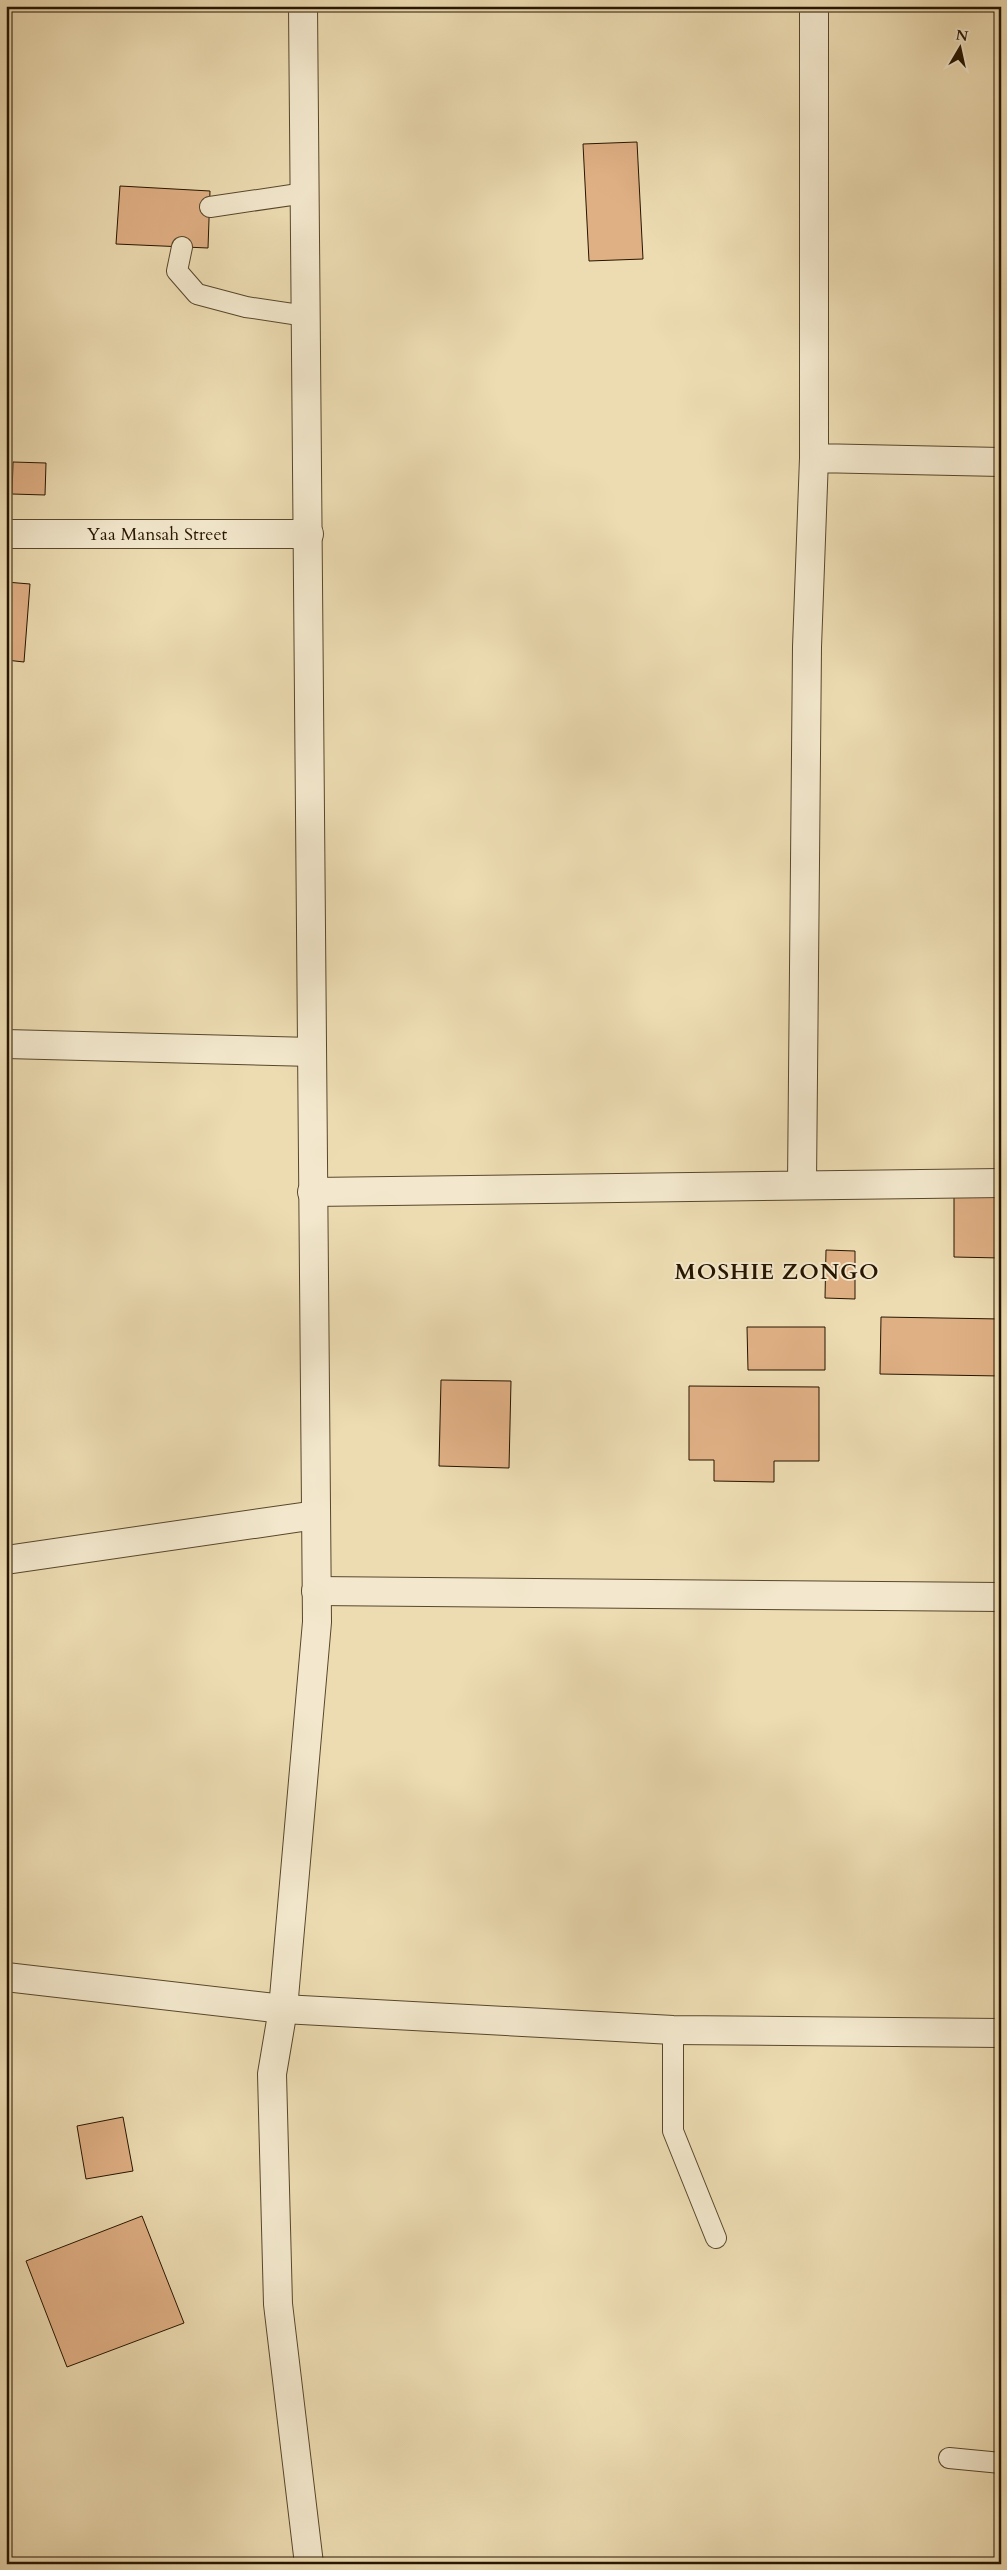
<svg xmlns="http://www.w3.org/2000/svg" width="1007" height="2570" font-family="Cardo,serif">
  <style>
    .building { fill: #e0b085; stroke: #261500 }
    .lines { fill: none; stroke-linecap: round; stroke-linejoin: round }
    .service-casing { stroke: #58472c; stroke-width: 22 }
    .minor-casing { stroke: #58472c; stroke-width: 30 }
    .tertiary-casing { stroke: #58472c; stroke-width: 30 }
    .service { stroke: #f3e8cd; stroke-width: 20 }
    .minor { stroke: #f3e8cd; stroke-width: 28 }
    .tertiary { stroke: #f3e8cd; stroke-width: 28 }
    .labels { text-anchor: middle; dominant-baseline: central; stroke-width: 4; stroke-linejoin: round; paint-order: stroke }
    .street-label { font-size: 18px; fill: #261500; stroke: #f3e8cd }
    .district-label { font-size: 22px; font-weight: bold; letter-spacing: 1px; fill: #261500; stroke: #f3e8cd }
  </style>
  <rect width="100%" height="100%" fill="#eddcb2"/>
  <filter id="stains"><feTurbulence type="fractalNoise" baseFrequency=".004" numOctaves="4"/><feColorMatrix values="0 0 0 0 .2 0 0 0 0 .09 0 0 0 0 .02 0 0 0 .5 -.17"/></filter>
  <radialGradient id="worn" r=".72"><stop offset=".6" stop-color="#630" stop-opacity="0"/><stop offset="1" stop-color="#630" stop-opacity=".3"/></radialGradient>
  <path class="building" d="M637,142L643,259L589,261L583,144Z
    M120,186L210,191L208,248L116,244Z
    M13,462L46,463L45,495L12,494Z
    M6,582L30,584L24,662L6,660Z
    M954,1196H1001V1258L954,1257Z
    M826,1250L855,1251V1299L825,1298Z
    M881,1317L1001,1319V1376L880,1374Z
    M747,1327H825V1370H748Z
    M441,1380L511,1381L509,1468L439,1466Z
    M689,1386L819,1387V1461H774V1482L714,1481V1460H689Z
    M123,2117L133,2171L86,2179L77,2126Z
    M142,2216L184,2323L67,2367L26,2261Z"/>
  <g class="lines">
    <defs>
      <path id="service" d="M210,207L305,193
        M182,247L177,271L197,294L246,307L306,316
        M673,2030V2131L716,2238
        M949,2458L1001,2463"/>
      <path id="minor" d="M814,458L1001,462
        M6,534H309
        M6,1044L312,1052
        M802,1184L807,647L814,458V6
        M312,1192L1001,1183
        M6,1560L316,1515
        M316,1591L1001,1597
        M6,1977L283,2009L673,2030L1001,2033"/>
      <path id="tertiary" d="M303,6L317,1622L283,2009L272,2074L278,2304L309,2564"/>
    </defs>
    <use href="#service" class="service-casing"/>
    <use href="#minor" class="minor-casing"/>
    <use href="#tertiary" class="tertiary-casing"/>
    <use href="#service" class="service"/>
    <use href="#minor" class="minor"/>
    <use href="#tertiary" class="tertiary"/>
  </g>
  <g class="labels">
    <g class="street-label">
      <text x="157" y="534">Yaa Mansah Street</text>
    </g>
    <g class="district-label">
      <text x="777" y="1272">MOSHIE ZONGO</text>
    </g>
  </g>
  <rect width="1007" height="2570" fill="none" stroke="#eddcb2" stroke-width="25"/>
  <rect x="8" y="8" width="992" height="2555" fill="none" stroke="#261500" stroke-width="2.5"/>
  <rect x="12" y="12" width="982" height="2545" fill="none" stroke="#261500"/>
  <g transform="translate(960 48) rotate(9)" stroke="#f3e8cd" stroke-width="4" paint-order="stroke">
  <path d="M0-4L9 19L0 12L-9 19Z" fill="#261500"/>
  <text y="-8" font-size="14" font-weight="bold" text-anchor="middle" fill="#261500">N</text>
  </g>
  <rect width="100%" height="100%" filter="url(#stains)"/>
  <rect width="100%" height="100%" fill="url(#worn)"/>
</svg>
